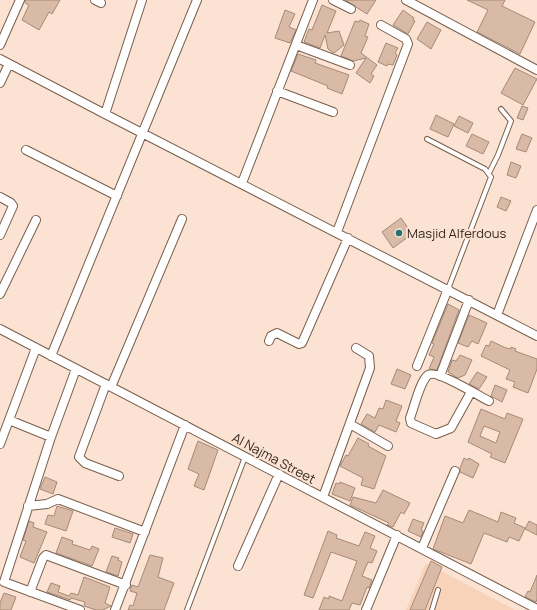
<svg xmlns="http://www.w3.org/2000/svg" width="537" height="610" font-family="Manrope,sans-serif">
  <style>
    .built { fill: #f8d3ba }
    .building { fill: #d8baa6; stroke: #a68a77; fill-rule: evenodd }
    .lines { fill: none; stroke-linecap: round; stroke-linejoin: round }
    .lane-casing { stroke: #785e4c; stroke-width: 6 }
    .street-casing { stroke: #785e4c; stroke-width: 10 }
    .lane { stroke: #fff; stroke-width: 4 }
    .street { stroke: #fff; stroke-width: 8 }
    .poi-dot { fill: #267172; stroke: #fbe2d2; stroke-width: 1.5 }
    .labels { text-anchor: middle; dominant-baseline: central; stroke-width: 4; stroke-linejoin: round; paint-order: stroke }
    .poi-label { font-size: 13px; fill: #352922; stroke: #fbe2d2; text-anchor: start }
    .street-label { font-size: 13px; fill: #352922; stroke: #fbe2d2 }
  </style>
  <rect width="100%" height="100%" fill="#fbe2d2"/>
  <path class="built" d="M426,563L515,610H406Z"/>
  <path class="building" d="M25,0H60L52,14L49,12L39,30L22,20L29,5L25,3Z
    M345,0H376L367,14Z
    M467,0H505L502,6L535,22L520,54L477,32L488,10Z
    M322,5L336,11L327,33L339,31L344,45L334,53L328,49L325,35L320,48L304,42L309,29L312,30Z
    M285,10L295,14L289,27L296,30L290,43L275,38Z
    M403,10L414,18L413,20L415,21L408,34L393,25Z
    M360,20L369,24L365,36L368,37L361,53L377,65L371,74L374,76L370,83L356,73L366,58L353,61L341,56L355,21L359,22Z
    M427,22L441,30L431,49L417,39Z
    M386,43L398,48L395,53L397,55L393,65L388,64L387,66L378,62Z
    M298,54L316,60L315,63L349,75L342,94L327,88L328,86L291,71Z
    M515,68L537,79L523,105L501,93Z
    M522,106L528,108L523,120L517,118Z
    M436,115L454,124L448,137L430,129Z
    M459,116L473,123L468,133L454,126Z
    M472,134L489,142L483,154L466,146Z
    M522,134L532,138L526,152L516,149Z
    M511,162L521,166L516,178L507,175Z
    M501,197L511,201L506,211L497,207Z
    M401,218L412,234L393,248L382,232Z
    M448,304L459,310L437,370L429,369L434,357L429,355L434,344L432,343Z
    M469,315L487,323L478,344L472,341L468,347L458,343Z
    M491,341L506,348L511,349V347L516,349L515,351L537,359V369L528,393L513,387L515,382L506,379L510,370L481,356L486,345L489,346Z
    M460,355L472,360L465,375L458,378L448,372L452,360L456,361Z
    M397,369L411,375L405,389L391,384Z
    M477,372L487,377L479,389L469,384Z
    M495,385L507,390L502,402L491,396Z
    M386,400L402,406L396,421L400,423L396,432L379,425L375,432L361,424L367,414L375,418L379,408L383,409Z
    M481,409L505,419L507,413L523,419L505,463L490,457L492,454L468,442ZM484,426L500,432L496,443L480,436Z
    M358,438L369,444L368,446L386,456L374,489L361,485L363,478L340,466L346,455L348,456Z
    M198,441L218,450L204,490L194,486L199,474L188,469Z
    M464,458L468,460L469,458L479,464L473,478L460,472V468Z
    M45,477L57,482L53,494L40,489Z
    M340,482L355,488L350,501L332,494L336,483L339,484Z
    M383,490L410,503L404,514L401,512L393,527L387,525L389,523L350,505L353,497L376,503Z
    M57,506L73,511L66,531L45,524L48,515L54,516Z
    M469,510L498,522L501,512L516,518L514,523L525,528L519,541L509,537L507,542L484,533L471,564L433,549L445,516L463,523Z
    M413,519L424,523L421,530L423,531L421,537L408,531Z
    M29,521L34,523L33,527L47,532L34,563L20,557L26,541L23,540Z
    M529,521L537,525V535L525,529Z
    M115,528L133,534L130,543L112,537Z
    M328,531L337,535L336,538L359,546L365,532L375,536L370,548L377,551L372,563L368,562L362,576L372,580L369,588L367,587L360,605L352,603L349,610H319L324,597L329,599V596L342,601L357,561L331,552L313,598L304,595Z
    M62,537L73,541L72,544L90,550L92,546L99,549L92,566L56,553Z
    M150,555L163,558L158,577L174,583L164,610H128L130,605L133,606L137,593L130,591L132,585L138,587Z
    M112,556L119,558L118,560L122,562L118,576L106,572Z
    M431,561L442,567L425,610H410Z
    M537,575V599L536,602L525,597L528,591L530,592Z
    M84,577L110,587L105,603L111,606L103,610H96L84,606L85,602L71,598L70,600L47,592L51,583L60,586L58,592L69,596L71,593L78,595Z
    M4,593L16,597L11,610H0V603Z"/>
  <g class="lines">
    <defs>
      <path id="lane" d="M427,139L485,169L491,177L448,289
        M489,173L498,155L511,121L501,109
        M187,610L245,457
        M432,610L438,590"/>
      <path id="street" d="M95,0L101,3
        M333,0L351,9
        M406,0L537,70
        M0,45L20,0
        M296,45L350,65
        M0,59L105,114L537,336
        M0,83L9,64
        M277,91L333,112
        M105,114L142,0
        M26,150L117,196
        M242,183L313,0
        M0,197L11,203L13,206L0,235
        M337,232L408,44L406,39L381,25
        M0,294L36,220
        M497,315L537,210
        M0,329L537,609
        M269,341L271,336L277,333L299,344L302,343L348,238
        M51,356L197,0
        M417,366L448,289
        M76,369L51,437L4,582L80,610
        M440,376L469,300
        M106,384L79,457L85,463L119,476
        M111,387L182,219
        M471,392L451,428L436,434L411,423L410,418C414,408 420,381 428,375C436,369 479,396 489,401
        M9,420L51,437
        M350,424L388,446
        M0,444L36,348
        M323,497L370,368L369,356L356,348
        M28,506L47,504L58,499L145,532
        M422,548L455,471
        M238,566L279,474
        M30,592L43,558L46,555L126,585
        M115,610L185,425
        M366,610L397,535"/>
    </defs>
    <use href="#lane" class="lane-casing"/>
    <use href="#street" class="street-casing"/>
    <use href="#lane" class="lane"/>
    <use href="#street" class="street"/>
  </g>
  <circle class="poi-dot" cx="399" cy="233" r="4"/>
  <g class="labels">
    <g class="poi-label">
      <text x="407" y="233">Masjid Alferdous</text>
    </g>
    <g class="street-label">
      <text transform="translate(274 458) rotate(28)">Al Najma Street</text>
    </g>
  </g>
</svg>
